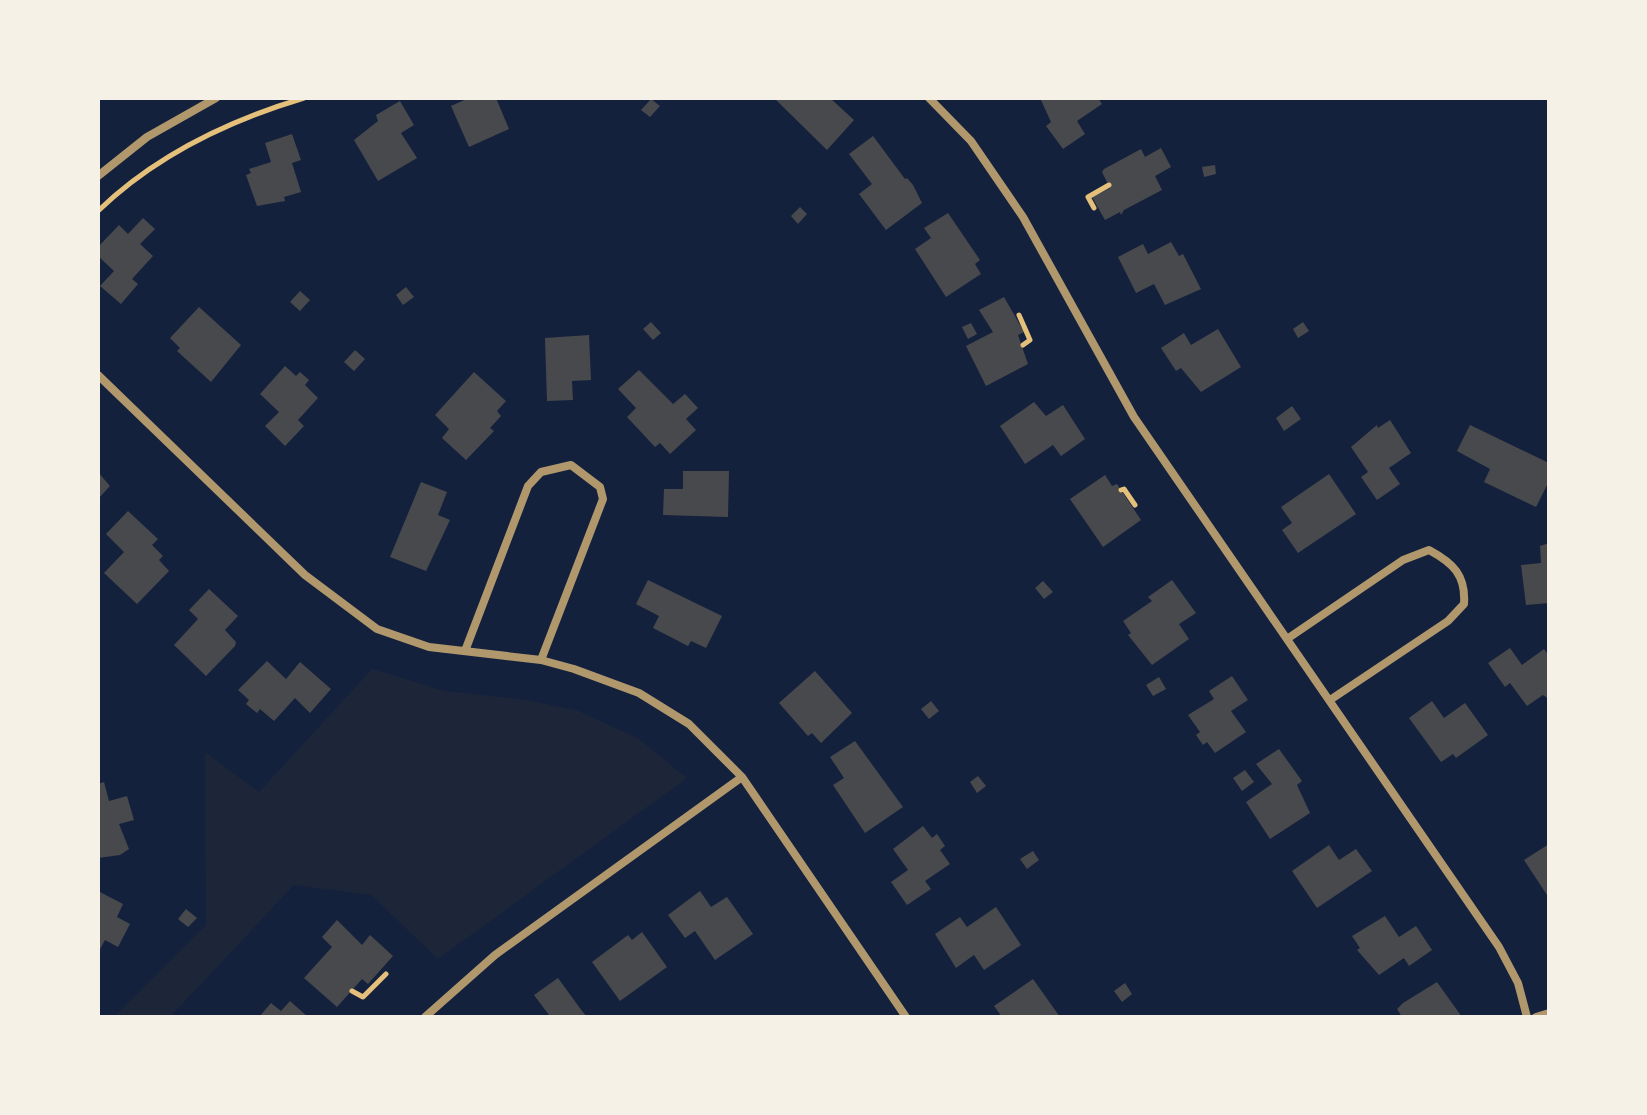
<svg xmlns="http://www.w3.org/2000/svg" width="1647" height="1115" font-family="Arial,sans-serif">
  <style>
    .green { fill: #1d2539 }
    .building { fill: #48494c }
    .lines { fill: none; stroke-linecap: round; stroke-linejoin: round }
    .path { stroke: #e5c07b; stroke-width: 5 }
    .minor { stroke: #b1986c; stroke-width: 8 }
  </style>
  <rect width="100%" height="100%" fill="#14213d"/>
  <path class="green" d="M372,669L445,691L527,700L579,711L639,739L687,778L438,959L371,895L294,885L170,1017H114L206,925L205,752L259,792Z"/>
  <path class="building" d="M469,98H496L509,129L469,147L451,106Z
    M774,98H830L854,120L827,150Z
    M1040,98H1098L1102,104L1077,121L1085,134L1063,149L1046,126L1051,122Z
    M651,99L660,106L650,117L641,110Z
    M400,101L414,125L401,133L417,158L378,181L354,140L378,121L376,115Z
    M292,134L301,160L292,163L301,192L284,197L285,201L257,206L246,175L251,173L249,169L271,162L265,143Z
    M873,136L905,179L907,178L913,185L922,203L886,230L859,194L872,184L849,154Z
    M1161,148L1171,167L1155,176L1162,190L1124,210L1121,215L1120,212L1105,220L1092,197L1110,188L1102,172L1104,169L1141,149L1145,157Z
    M1215,165L1216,174L1204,177L1202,167Z
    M800,207L807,214L798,224L791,216Z
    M948,213L980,260L975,264L981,274L946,297L915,249L931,238L924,228Z
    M143,218L155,229L140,244L153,256L132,279L138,284L121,304L100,286L114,271L98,256V247L119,225L128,234Z
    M1171,242L1179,256L1183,254L1201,289L1165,305L1154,284L1136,293L1118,257L1143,244L1148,254Z
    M406,287L414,297L403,305L396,295Z
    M300,291L310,300L300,311L290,302Z
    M1004,297L1024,332L1018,335L1028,364L986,386L966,346L993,332L979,310Z
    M199,307L241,345L211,382L177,351L180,348L170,338Z
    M651,322L661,333L653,340L643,329Z
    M1303,322L1309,331L1298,338L1293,329Z
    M971,323L977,334L968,339L962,327Z
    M1218,329L1241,367L1201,392L1181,368L1176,371L1161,348L1184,333L1191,345Z
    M589,335L591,380L572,381L573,400L547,401L545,338Z
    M355,350L365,359L354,371L344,362Z
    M285,366L296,376L300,372L309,380L305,385L318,398L298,420L304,426L285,446L265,426L279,412L260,394Z
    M639,370L673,404L685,394L698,408L686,419L696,430L670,454L660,443L655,447L627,417L636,408L618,389Z
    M474,372L506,401L497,411L501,416L490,428L494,431L466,460L442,438L449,429L435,415Z
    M1034,402L1046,416L1063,405L1085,439L1061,456L1053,445L1025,464L1000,426Z
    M1292,406L1301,419L1284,431L1276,418Z
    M1390,420L1411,453L1389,468L1400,484L1377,500L1361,477L1368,472L1351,447L1377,425L1378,428Z
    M1470,425L1549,463V481L1536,507L1484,482L1490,469L1457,451Z
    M683,471H729L728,517L663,515L664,489H683Z
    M98,472L110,486L98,499Z
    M1329,474L1356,514L1298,553L1282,530L1292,523L1281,507Z
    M1105,475L1112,486L1117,484L1141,520L1103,547L1070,499Z
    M421,482L447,492L438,515L450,520L426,571L390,557Z
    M128,511L158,539L152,545L163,556L159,560L169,571L137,604L104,573L124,552L106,534Z
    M1549,543V603L1526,605L1521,565L1541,563L1540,546Z
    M648,580L722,616L706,648L691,641L688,646L653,628L659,616L636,604Z
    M1172,580L1196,613L1179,624L1189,639L1152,665L1128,635L1131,633L1123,621L1152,601L1148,597Z
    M1043,581L1053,592L1044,599L1035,588Z
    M209,589L238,616L225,630L236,642L235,646L206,676L174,645L198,619L189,610Z
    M1510,648L1522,665L1544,649L1549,656V699L1543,695L1527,706L1510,683L1505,687L1488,663Z
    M267,661L286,679L300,662L331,689L310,713L295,698L274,721L260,709L257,713L246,704L249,700L238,690Z
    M815,671L852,713L821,743L812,733L808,736L779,703Z
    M1232,676L1248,700L1231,711L1246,732L1215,753L1207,742L1203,745L1196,735L1200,732L1188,715L1214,699L1209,691Z
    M1159,677L1166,689L1153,696L1146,685Z
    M931,701L939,711L929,719L921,709Z
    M1432,701L1444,718L1465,703L1488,735L1456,758L1453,754L1441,762L1409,718Z
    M855,741L903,807L865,833L833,785L844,778L830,757Z
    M1279,749L1302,781L1297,785L1310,813L1270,839L1246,802L1272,784L1256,764Z
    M1245,770L1254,782L1242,791L1233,778Z
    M978,776L986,786L977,793L970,782Z
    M104,782L109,801L127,796L134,820L119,824L129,849L120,855L98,858V784Z
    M923,826L932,838L937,834L945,846L940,850L950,864L925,881L931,889L907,905L891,882L908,870L893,849Z
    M1549,844V898L1524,860Z
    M1329,845L1339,860L1356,849L1372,871L1317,908L1292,871Z
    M1033,851L1039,860L1027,869L1020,859Z
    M98,891L123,904L117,917L130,924L118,947L105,940L98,953Z
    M700,891L711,907L727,897L753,934L715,960L695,931L685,938L668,915Z
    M996,907L1021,945L984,970L974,955L956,968L935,934L960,917L967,927Z
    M186,909L197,918L188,927L178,919Z
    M1385,916L1399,937L1416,926L1432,950L1409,966L1404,958L1379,975L1357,950L1360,948L1352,936Z
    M337,920L362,945L370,935L393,956L368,984L362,979L337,1007L304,978L332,947L322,937Z
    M642,932L667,967L620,1001L592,962L628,935L632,940Z
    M558,978L582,1011L587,1017H546L549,1015L534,995Z
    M1033,979L1060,1017H1002L994,1006Z
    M1437,982L1462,1017H1402L1397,1009L1403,1003Z
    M1125,983L1132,994L1122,1002L1114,991Z
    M290,1001L308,1017H259L271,1003L281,1011Z"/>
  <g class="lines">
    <path class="path" d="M1094,208L1088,197L1109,185
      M98,211C156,155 227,121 304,98
      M1019,315L1030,340L1023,345
      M1121,490L1124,489L1135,505
      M352,991L363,997L386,974"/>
    <path class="minor" d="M929,98L971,141L1023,217L1134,417L1499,947L1518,983L1527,1017
      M98,176L147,137L216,98
      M98,375L305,575L377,629L429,647L541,660L574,669L639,693L689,724L742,777L906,1017
      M1287,639L1403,560L1429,550C1453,563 1466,575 1464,604L1448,621L1330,700
      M465,651L528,486L541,472L571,465L600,487L603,499L541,660
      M425,1017L495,955L742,777
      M1536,1017L1549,1013"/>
  </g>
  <rect width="1647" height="1115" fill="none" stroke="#f6f1e7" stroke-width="200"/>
</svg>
